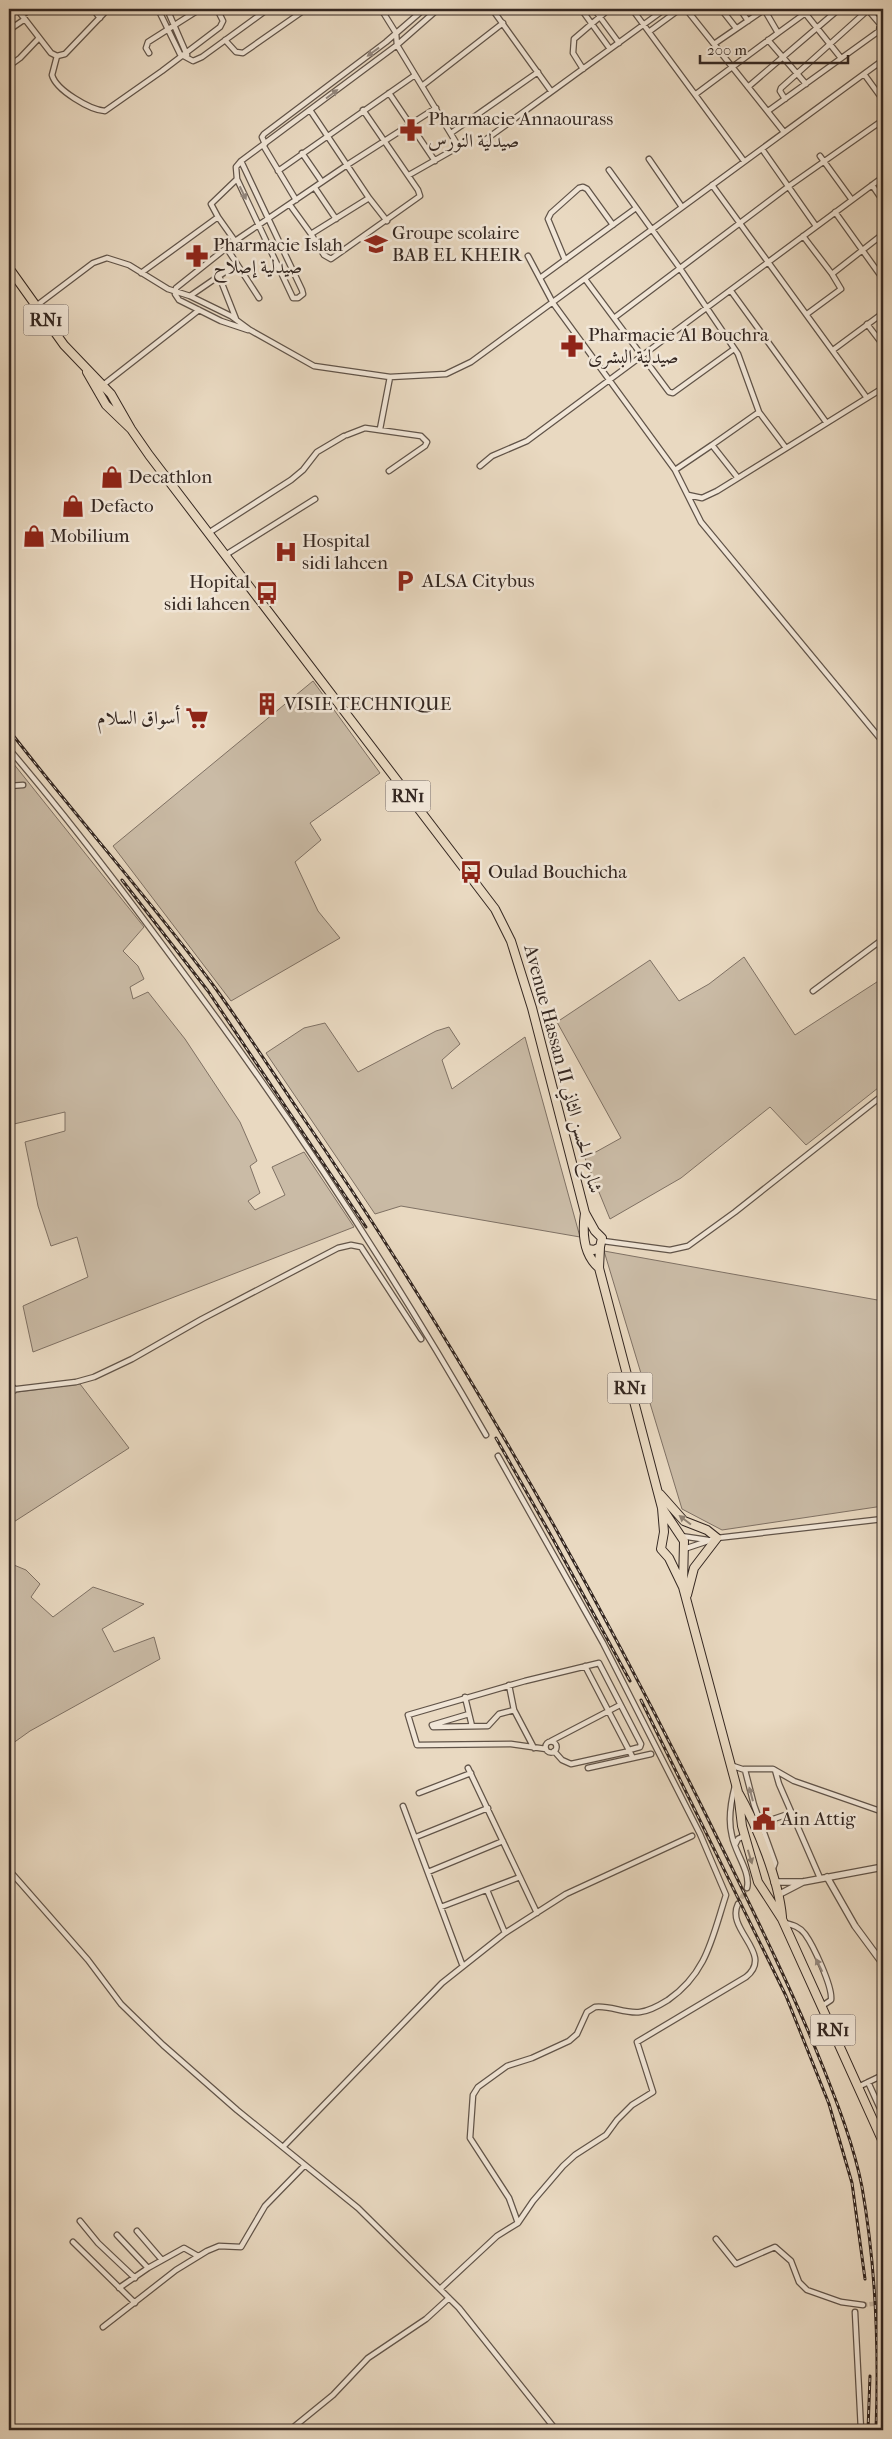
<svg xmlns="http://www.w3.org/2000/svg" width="892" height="2439" font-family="'IM FELL French Canon',Amiri,serif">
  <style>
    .green { fill: #cabba6; stroke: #7f7164 }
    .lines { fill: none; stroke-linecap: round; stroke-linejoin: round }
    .minor-tunnel { stroke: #c5b5a1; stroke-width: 4.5; stroke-dasharray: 4.5 2; stroke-linecap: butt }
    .minor-casing { stroke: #615449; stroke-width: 7 }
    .tertiary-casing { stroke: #615449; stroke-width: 8 }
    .primary-casing { stroke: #342721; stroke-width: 10 }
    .minor { stroke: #f1e6d7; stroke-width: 4.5 }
    .tertiary { stroke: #f1e6d7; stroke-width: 5.5 }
    .primary { stroke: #e9d9c1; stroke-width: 8 }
    .rail-casing { stroke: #342721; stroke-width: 3 }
    .rail { stroke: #f1e6d7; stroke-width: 1; stroke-dasharray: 4; stroke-linecap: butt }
    .oneway { fill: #92867c }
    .oneway2 { fill: #8e8071 }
    .labels { text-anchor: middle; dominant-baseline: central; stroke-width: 5; stroke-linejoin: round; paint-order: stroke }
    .shield { fill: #f1e6d7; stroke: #6d6058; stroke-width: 1 }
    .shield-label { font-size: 18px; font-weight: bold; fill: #342721 }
    .poi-label { font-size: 19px; fill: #342721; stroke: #f1e6d7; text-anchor: start }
    .street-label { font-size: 19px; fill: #342721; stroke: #f1e6d7 }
  </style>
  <rect width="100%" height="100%" fill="#e9d9c1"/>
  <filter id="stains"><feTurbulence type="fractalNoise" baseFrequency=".004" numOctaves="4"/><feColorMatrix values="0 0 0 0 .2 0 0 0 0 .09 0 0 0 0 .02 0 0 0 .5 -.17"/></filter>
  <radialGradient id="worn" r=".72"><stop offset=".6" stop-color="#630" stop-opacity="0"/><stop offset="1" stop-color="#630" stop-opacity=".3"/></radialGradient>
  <path class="green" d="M313,681L380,773L310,823L321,840L295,862L318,911L340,938L231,1001L113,846Z
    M9,758L144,927L123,951L138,966L144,979L130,987L133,999L148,992L185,1039L240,1122L257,1161L250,1166L260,1193L248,1201L255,1210L285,1195L272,1167L304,1152L354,1227L33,1352L23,1306L88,1277L77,1237L51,1246L38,1206L25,1142L65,1131V1112L14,1124L13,1152L9,1154Z
    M744,957L795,1035L883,978V1084L806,1145L770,1107L681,1178L610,1219L585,1158L621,1138L557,1022L650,960L679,1001L709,984Z
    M325,1023L358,1072L436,1031L449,1027L460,1044L442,1060L452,1089L525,1037L580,1237L401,1206L375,1214L266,1053L304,1028Z
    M604,1251L883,1301V1506L722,1530L682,1509Z
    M80,1384L129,1448L9,1525V1393Z
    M9,1563L26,1570L40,1584L31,1597L53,1617L93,1587L144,1604L102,1629L114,1652L154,1637L160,1659L30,1731L9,1746Z"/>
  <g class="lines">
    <path class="minor-tunnel" d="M738,1904L747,1888
      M863,2305L881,2303"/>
    <defs>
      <path id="minor" d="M17,9L51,53L57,56L65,54L108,9
        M93,9L100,18
        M158,9L180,54L193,61L202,57L268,9
        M167,9L187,55
        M381,9L396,33L397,45L457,144L453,150L409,175
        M492,9L551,91
        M581,9L610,49
        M594,9L619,43
        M632,9L744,161
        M686,9L784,132
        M721,9L736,28
        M740,9L748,21
        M805,13L841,58
        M22,15L31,9
        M9,30L25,19
        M650,31L680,9
        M778,33L811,9
        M225,40L236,52L243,53L306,9
        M768,40L806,84
        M714,44L765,9
        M149,53L146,48L148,42L200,9
        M57,56L52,75C56,90 90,110 105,111L162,71L220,27L223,21L217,9
        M9,66L20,58L39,38
        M583,69L573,53L574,39L609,9
        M864,74L883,100
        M422,86L503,23
        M748,87L839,9
        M389,93L435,161
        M696,94L778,33L764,9
        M785,99L780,91L781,88L869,9
        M768,111L879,31L880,24L868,10
        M451,133L538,72
        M481,143L665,9
        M265,144L262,137L264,134L386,42L424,9
        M263,145L296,200
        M762,149L816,226
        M302,153L322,182
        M820,156L852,200
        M649,159L682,207
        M241,161L302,290L303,294L298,298H293L237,179L236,167L241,161L397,45L438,9
        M609,170L679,267L738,354L759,412L786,448
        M278,171L415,75
        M712,185L867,398
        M872,185L883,201
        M315,188L336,219
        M369,198L387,221
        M290,205L311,234L369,198L310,110
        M835,212L883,279
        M218,217L211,204L237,179
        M311,234L324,255L331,259L420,196L418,190L363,110
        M803,236L832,274
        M226,247L259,298
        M528,256L553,303L675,470L701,522L883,742
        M565,260L548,219L551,213L579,188L583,187L587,189L613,225
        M141,273L218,217L235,241
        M219,276L237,264
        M540,278L636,208
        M585,279L669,392L673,393L734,349
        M731,291L826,422
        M190,296L219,276L236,319
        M36,306L93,263L107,258L129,265L168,289L190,296L231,316L250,330L314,366L390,377L446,374L471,362L883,60
        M807,314L841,289L832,274L883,234
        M614,318L789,186L883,120
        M867,324L883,345
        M248,330L221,321L179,300L175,294L176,288L235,241L347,165L436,108
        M833,350L883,313
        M103,385L199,310
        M380,429L390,377
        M347,435L365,428L421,436L427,442L425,446L389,471
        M480,466L492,456L527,441L883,177
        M675,470L712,445
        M738,478L712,445L759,412
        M688,495L702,498L717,491L883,388
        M210,532L291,480L303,470L317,452L344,436
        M227,554L315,499
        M9,749C79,831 143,918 207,1005C308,1143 401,1287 486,1435
        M9,786L23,785
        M813,991L883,939
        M603,1241L670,1250L688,1246L735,1212L883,1095
        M9,1382L15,1390
        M9,1390L76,1382L94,1377L132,1359L202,1319L338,1248L351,1245L361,1247L421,1339
        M681,1536L708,1540
        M684,1549L717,1538L883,1519
        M585,1666L633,1758
        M509,1685L514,1710L534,1748
        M465,1697L472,1726
        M469,1714L432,1725L433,1727L488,1726L499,1714L514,1710
        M551,1741L620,1705
        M545.5 1747a5.5 5.5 0 1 1 11 0a5.5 5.5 0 1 1-11 0Z
        M546,1749L511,1744L417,1745L408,1715L525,1681L599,1663L641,1744L640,1747L629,1750
        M554,1751L562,1760L571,1764L630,1751
        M730,1765L745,1770L754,1805L775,1863L772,1871
        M468,1768L537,1913
        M588,1768L651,1754
        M744,1769H773L794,1781L883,1812
        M775,1770L779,1784L820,1878
        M735,1786C731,1801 728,1821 732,1836C735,1853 751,1872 747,1888
        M419,1793L471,1773
        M403,1806L462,1964
        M762,1823L791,1813
        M416,1837L488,1808
        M735,1845L738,1839L744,1836
        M9,1870L88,1960L121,2004L163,2045L237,2110L358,2208L459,2308L556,2430
        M428,1872L503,1841
        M487,1890L505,1933
        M441,1907L520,1877
        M785,1923C793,1925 800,1927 805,1934C813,1945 833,1987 831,2000L822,2006
        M868,2082L883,2115
        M858,2087L883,2075
        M283,2147L442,1983L505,1933L566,1894L692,1836
        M80,2221L98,2243L135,2278
        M518,2223L533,2201L563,2166L575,2155L606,2135L617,2120L632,2105L653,2092L637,2042L746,1977C775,1954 725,1930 738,1904
        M137,2231L162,2260
        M117,2235L148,2268L119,2288
        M716,2239L736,2264L775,2247L791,2261L799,2282L807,2290L841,2302L863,2305
        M73,2242L135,2303
        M148,2268L184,2248L198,2256
        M440,2289L497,2236L518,2223L509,2198L470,2138L473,2095L478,2087L507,2066L532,2058L569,2041L577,2034L587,2012L595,2007C610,2005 625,2014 640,2012C650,2011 660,2005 668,2000C707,1973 712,1938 726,1895L700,1834L603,1643L498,1456
        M881,2303L883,2302
        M855,2312L861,2430
        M103,2327L176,2270L207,2251L219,2246L241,2247L265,2206L304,2166
        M290,2430L333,2395L368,2358L426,2319L449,2298
        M882,2430L883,2394"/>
      <path id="tertiary" d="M827,1877L855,1926L883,1964
        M774,1882H803L883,1867
        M778,1895L803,1882"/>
      <path id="primary" d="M9,268L64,345L111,394L131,429L149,455L495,909L511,941L532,1008L585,1213L595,1231L602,1238L600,1247L594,1250L588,1249
        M87,372L106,405L131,429
        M585,1213C582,1233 583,1254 599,1268
        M600,1247L599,1268L662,1508L664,1532L661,1549L669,1558L683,1587L738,1792L742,1826L758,1882L782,1919L883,2142
        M660,1494L684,1521L707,1530L717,1538L694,1568L687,1595
        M662,1508L684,1541L683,1585
        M739,1794C757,1826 779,1881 782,1917"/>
    </defs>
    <use href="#minor" class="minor-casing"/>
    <use href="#tertiary" class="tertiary-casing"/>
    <use href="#primary" class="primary-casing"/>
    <use href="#minor" class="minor"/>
    <use href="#tertiary" class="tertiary"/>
    <use href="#primary" class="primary"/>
    <defs>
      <path id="rail" d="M9,730C76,817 150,899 216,989C244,1028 271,1070 298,1110C452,1336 587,1574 708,1819C748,1901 789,1982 823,2067C838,2105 854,2146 862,2187C876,2267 879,2350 876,2430
        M122,880L208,991L366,1227
        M496,1438L553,1539L630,1681
        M641,1700L786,1996L829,2104L852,2183L865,2279
        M868,2430L870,2376"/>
    </defs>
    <use href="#rail" class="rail-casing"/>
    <use href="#rail" class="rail"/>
  </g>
  <defs><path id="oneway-solid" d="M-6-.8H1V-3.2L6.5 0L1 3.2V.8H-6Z" transform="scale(1.25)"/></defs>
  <g class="oneway">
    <use href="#oneway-solid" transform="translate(373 52) rotate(144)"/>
    <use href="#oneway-solid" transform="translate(332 94) rotate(-37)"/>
    <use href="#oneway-solid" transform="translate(243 193) rotate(64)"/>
    <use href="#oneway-solid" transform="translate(751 1794) rotate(-105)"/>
    <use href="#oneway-solid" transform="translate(819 1965) rotate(-116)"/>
  </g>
  <g class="oneway2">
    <use href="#oneway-solid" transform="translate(685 1520) rotate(-143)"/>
    <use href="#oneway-solid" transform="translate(750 1857) rotate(73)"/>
  </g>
  <defs>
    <symbol id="pharmacy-bare" viewBox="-9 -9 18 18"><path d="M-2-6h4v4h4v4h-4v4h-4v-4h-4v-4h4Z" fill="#8f2418" stroke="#f1e6d7" stroke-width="2.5" paint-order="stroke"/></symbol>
    <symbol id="school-bare" viewBox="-9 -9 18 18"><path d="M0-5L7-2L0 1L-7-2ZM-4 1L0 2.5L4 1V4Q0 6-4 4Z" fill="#8f2418" stroke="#f1e6d7" stroke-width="2.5" paint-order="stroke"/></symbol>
    <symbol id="shop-bare" viewBox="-9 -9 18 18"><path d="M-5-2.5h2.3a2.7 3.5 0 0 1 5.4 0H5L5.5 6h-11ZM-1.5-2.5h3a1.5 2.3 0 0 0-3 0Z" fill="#8f2418" stroke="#f1e6d7" stroke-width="2.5" paint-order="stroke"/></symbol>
    <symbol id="hospital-bare" viewBox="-9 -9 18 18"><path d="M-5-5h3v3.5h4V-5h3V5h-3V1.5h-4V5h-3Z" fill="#8f2418" stroke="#f1e6d7" stroke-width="2.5" paint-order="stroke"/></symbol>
    <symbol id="parking-bare" viewBox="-9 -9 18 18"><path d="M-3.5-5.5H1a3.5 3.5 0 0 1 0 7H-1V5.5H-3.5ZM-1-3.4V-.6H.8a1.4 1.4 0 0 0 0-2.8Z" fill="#8f2418" stroke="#f1e6d7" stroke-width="2.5" paint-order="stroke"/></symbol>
    <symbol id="bus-bare" viewBox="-9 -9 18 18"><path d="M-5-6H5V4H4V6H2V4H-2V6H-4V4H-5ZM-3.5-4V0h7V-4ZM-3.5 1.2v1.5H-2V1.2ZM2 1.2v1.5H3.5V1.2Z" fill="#8f2418" stroke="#f1e6d7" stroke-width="2.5" paint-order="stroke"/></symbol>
    <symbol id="building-bare" viewBox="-9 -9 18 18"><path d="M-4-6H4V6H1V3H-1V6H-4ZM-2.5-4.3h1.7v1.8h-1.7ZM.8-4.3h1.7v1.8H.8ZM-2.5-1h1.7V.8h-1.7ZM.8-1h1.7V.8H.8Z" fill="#8f2418" stroke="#f1e6d7" stroke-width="2.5" paint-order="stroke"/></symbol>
    <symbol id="supermarket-bare" viewBox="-9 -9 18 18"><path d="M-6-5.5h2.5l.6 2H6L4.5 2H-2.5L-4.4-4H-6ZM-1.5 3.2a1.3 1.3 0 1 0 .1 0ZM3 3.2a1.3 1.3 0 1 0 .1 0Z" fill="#8f2418" stroke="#f1e6d7" stroke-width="2.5" paint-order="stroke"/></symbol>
    <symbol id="civic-bare" viewBox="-9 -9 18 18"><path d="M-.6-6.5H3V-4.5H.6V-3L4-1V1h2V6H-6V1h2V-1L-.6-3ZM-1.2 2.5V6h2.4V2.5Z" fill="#8f2418" stroke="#f1e6d7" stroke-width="2.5" paint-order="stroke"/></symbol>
  </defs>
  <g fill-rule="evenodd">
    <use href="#pharmacy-bare" x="395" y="114" width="32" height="32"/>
    <use href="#school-bare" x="360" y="228" width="32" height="32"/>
    <use href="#pharmacy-bare" x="181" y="240" width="32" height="32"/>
    <use href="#pharmacy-bare" x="556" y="330" width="32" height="32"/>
    <use href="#shop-bare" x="96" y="461" width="32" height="32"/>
    <use href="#shop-bare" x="57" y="490" width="32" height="32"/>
    <use href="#shop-bare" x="18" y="520" width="32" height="32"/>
    <use href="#hospital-bare" x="270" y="536" width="32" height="32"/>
    <use href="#parking-bare" x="389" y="565" width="32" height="32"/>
    <use href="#bus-bare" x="251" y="577" width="32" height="32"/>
    <use href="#building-bare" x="251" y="688" width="32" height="32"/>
    <use href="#supermarket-bare" x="181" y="702" width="32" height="32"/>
    <use href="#bus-bare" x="455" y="856" width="32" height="32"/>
    <use href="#civic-bare" x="748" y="1803" width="32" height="32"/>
  </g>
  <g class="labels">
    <g class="shield">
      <rect x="23.5" y="304.5" width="45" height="31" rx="4"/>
      <rect x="385.5" y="780.5" width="45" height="31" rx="4"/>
      <rect x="607.5" y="1372.5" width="45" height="31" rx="4"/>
      <rect x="810.5" y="2014.5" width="45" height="31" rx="4"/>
    </g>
    <g class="shield-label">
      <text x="46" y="320">RN1</text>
      <text x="408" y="796">RN1</text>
      <text x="630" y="1388">RN1</text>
      <text x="833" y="2030">RN1</text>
    </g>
    <g class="poi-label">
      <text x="428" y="119">Pharmacie Annaourass<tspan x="428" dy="22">صيدلية النورس</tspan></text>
      <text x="392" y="233">Groupe scolaire<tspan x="392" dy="22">BAB EL KHEIR</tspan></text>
      <text x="213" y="245">Pharmacie Islah<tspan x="213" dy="22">صيدلية إصلاح</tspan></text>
      <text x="588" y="335">Pharmacie Al Bouchra<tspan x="588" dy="22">صيدلية البشرى</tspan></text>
      <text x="128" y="477">Decathlon</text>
      <text x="90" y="506">Defacto</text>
      <text x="50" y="536">Mobilium</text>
      <text x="302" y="541">Hospital<tspan x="302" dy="22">sidi lahcen</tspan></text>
      <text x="422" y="581">ALSA Citybus</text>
      <text x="250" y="582" text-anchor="end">Hopital<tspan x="250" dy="22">sidi lahcen</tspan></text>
      <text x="284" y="704">VISIE TECHNIQUE</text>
      <text x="180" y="718" text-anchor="end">أسواق السلام</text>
      <text x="488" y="872">Oulad Bouchicha</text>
      <text x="781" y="1819">Ain Attig</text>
    </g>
    <g class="street-label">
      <text transform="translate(563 1069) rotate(75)">Avenue Hassan II شارع الحسن الثاني</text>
    </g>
  </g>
  <rect width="892" height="2439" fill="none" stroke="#e9d9c1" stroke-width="30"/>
  <rect x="10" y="10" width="872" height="2419" fill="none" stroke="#342721" stroke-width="2.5"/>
  <rect x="15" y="15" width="862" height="2409" fill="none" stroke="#342721"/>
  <path d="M700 55v8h148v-8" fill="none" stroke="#342721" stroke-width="2.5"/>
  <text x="707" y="55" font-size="15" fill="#342721" stroke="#f1e6d7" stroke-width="4" paint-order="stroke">200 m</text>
  <rect width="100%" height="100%" filter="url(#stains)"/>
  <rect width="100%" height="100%" fill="url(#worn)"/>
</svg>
